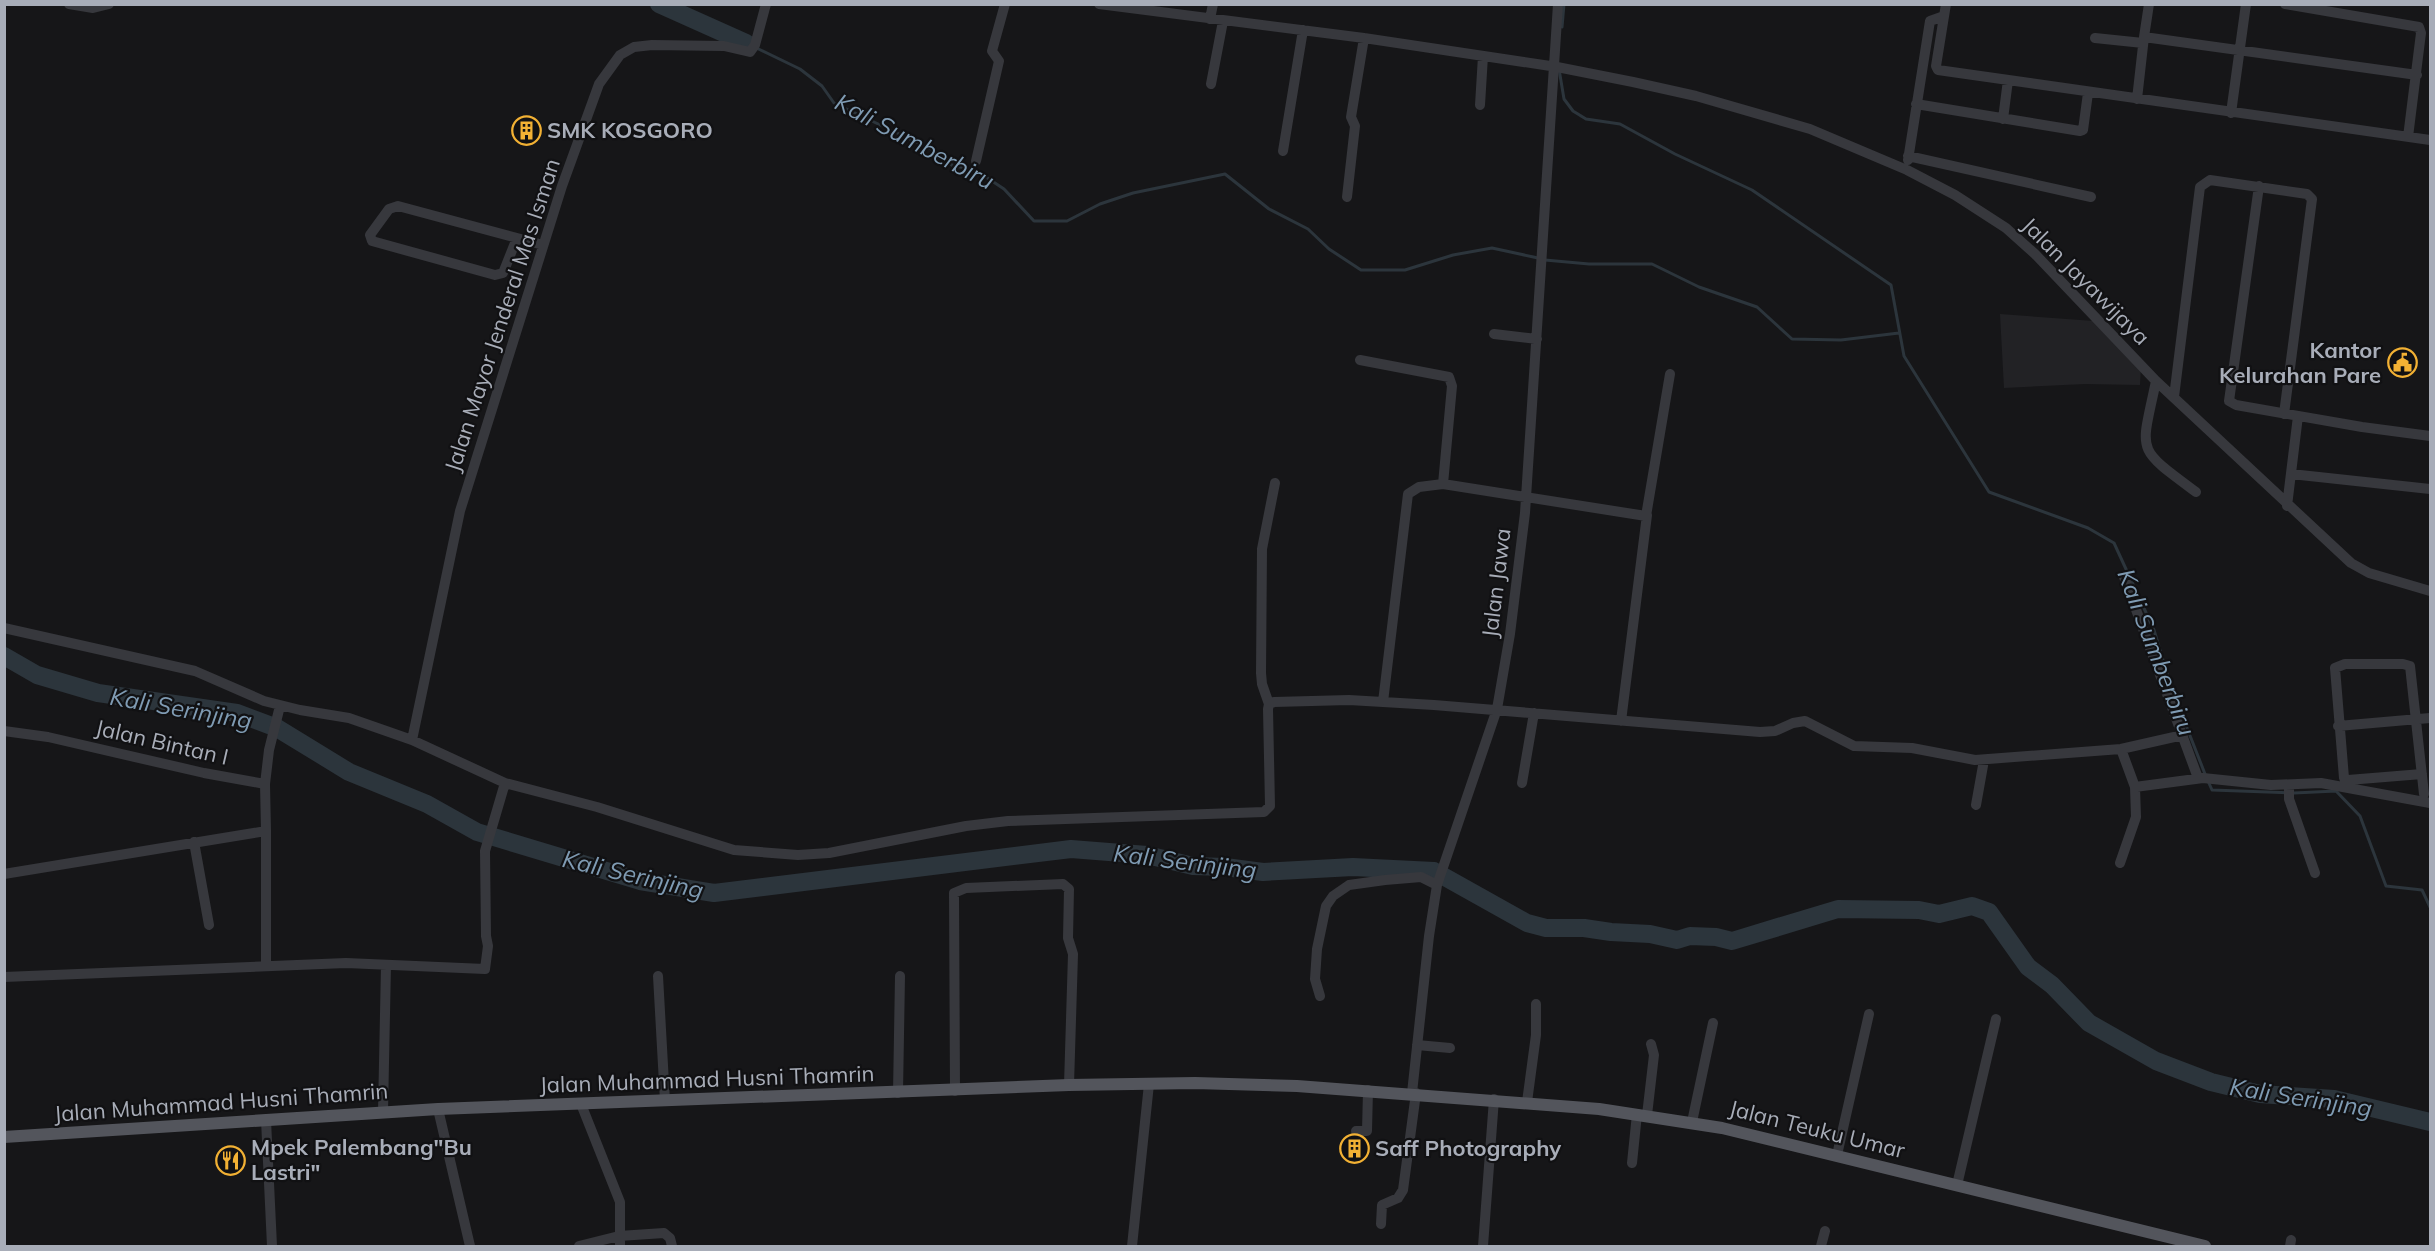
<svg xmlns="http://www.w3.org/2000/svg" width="2435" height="1251" font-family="Mulish,sans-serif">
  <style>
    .built { fill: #222225 }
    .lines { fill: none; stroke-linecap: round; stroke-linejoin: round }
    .stream { stroke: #2c353c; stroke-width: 3 }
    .river { stroke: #2c353c; stroke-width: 18 }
    .minor { stroke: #37383d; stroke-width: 10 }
    .major { stroke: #53555c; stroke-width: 12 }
    .labels { text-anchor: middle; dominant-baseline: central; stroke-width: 4.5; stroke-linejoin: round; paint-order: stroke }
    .poi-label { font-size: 22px; font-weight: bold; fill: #a8adb8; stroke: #111113; text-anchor: start }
    .street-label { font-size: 22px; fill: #a8adb8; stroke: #111113 }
    .water-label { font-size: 24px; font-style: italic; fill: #7f9bb3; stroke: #111113 }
  </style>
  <rect width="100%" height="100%" fill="#161618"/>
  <path class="built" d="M2000,314L2094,321L2141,366L2140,385L2085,384L2004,388Z"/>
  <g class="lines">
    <path class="stream" d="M1562,27L1564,4
      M746,43L800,69L822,86L834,103L935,151L953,166L974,169L1004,189L1034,221H1067L1100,204L1133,193L1225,174L1269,209L1308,229L1329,249L1361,270H1405L1453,255L1492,248L1538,258
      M1559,69L1564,99L1573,111L1586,119L1620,124L1675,154L1752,190L1891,285L1904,356L1989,492L2088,528L2114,543L2154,630L2171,687L2205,774
      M1545,260L1589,264H1652L1699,287L1757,307L1792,339L1841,340L1899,333
      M2208,781L2212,790L2294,793L2336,791L2360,816L2386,886L2422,890L2430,907"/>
    <path class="river" d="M659,4L746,43
      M4,656L37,675L98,693L237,713L277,728L349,772L427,804L477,832L640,881L714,893L1071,849L1147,855L1193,866L1225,867L1263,872L1353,867L1434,871L1527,923L1546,928H1584L1611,932L1650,934L1677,940L1690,936L1716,937L1732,941L1838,909L1919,910L1939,914L1972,906L1989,912L2028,967L2052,985L2089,1023L2156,1061L2211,1082L2260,1094L2334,1099L2430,1122"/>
    <path class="minor" d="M69,4L93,8L109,4
      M1099,4L1364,38L1557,67L1633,82L1696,96L1810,129L1907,170L1955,195L2006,228L2035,254L2156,381L2351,563L2369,573L2430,591
      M1946,4L1936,66L1938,70L2430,140
      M2285,4L2419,27L2421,33L2408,137
      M1210,19L1213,4
      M2144,37L2149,4
      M2095,38L2143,43
      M1211,84L1223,21
      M2137,99L2144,37L2417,75
      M1916,104L2080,131L2083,130L2088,93
      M1480,105L1483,56
      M2231,113L2246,4
      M2003,119L2008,80
      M1283,151L1303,30
      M1908,156L2091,197
      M1908,160L1930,21L1944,16
      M976,161L999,61L992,51L1005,4
      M2259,186L2229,401L2236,405L2362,427L2430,436
      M1347,197L1355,126L1351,117L1364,38
      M398,206L517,238L503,273L495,275L372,241L370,235L389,209Z
      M517,238L543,245
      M1494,334L1537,339
      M1360,360L1449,377L1452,386L1443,484
      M2156,381C2141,454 2134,446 2196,492
      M2174,397L2200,187L2210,180L2307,194L2312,199L2284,414
      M2291,474L2430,489
      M2287,506L2298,416
      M2124,577L2198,778
      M4,628L195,671L264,701L300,710L349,718L412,740L505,783L597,807L734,850L798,855L829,853L966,826L1008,821L1264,812L1270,806L1268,709L1269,704L1274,702L1349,700L1434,705L1760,732L1775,731L1793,723L1805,721L1854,746L1912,748L1975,760L2121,749L2183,735
      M1383,702L1408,494L1419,487L1443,484L1646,516L1670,374
      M1269,704L1262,684L1261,673L1262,549L1275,483
      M1621,721L1647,515
      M2338,726L2430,718
      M4,731L48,737L204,773L265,784L266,831
      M412,740L460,511L562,186L599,84L620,55L634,47L652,45L724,46L750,52L755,45L766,4
      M2121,749L2135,787L2203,778L2271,785L2321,783L2430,803
      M2422,774L2348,780L2344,778L2335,668L2345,664H2403L2410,666L2424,794
      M1522,783L1534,713
      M265,784L269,750L280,706
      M2289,786V799L2315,873
      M1976,805L1984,760
      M194,842L209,925
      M2120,863L2136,817L2135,787
      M4,874L266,831V965
      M658,976L665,1101
      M4,977L346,963L485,969L488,946L486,936L485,851L505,783
      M1320,996L1315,979L1317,949L1326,906L1333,896L1349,885L1385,880L1421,877L1437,885
      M1417,1045L1450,1048
      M955,1091L954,893L966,888L1063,884L1069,889L1068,938L1073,954L1069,1085
      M898,1093L900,976
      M1412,1093L1429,936L1437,885L1497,709L1510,634L1525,513L1558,4
      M1527,1102L1536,1035V1004
      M581,1104L620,1202V1246
      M438,1109L470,1246
      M383,1112L386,965
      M1647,1115L1654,1055L1651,1044
      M266,1120L272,1246
      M1692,1122L1713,1023
      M1356,1131H1367L1368,1090
      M1837,1155L1869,1014
      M1632,1163L1637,1114
      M1957,1185L1996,1019
      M1381,1224L1382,1205L1398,1198L1403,1190L1416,1093
      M579,1246L619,1236L664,1233L670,1238L672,1246
      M1132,1246L1149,1084
      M1483,1246L1494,1099
      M1821,1246L1825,1231
      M2290,1246L2291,1240"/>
    <path class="major" d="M4,1137L438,1109L1069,1085L1195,1083L1297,1086L1599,1109L1722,1128L2205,1246"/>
  </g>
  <defs>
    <symbol id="building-ring" viewBox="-11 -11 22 22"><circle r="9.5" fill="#111113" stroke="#f2b134" stroke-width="1.5"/><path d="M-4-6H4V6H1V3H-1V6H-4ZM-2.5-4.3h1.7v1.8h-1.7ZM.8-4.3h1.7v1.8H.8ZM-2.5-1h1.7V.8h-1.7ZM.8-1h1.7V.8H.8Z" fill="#f2b134"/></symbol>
    <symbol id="civic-ring" viewBox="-11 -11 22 22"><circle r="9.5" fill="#111113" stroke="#f2b134" stroke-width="1.5"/><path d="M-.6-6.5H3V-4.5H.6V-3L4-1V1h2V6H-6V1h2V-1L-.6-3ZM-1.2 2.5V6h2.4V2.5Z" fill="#f2b134"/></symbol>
    <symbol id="restaurant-ring" viewBox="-11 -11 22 22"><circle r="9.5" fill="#111113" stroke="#f2b134" stroke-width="1.5"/><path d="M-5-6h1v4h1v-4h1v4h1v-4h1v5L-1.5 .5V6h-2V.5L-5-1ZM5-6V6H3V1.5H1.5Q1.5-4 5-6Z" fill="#f2b134"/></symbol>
  </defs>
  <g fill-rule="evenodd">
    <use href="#building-ring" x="510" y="114" width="33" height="33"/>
    <use href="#civic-ring" x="2386" y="346" width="33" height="33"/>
    <use href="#building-ring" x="1338" y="1132" width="33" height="33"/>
    <use href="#restaurant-ring" x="214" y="1144" width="33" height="33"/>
  </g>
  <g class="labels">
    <g class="poi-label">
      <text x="547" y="130">SMK KOSGORO</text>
      <text x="2381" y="350" text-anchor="end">Kantor<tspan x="2381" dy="25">Kelurahan Pare</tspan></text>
      <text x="251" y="1147">Mpek Palembang"Bu<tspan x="251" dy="25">Lastri"</tspan></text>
      <text x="1375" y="1148">Saff Photography</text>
    </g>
    <g class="street-label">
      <text transform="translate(2086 281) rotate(45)">Jalan Jayawijaya</text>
      <text transform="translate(502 315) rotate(-72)">Jalan Mayor Jenderal Mas Isman</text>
      <text transform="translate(1496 583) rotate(-83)">Jalan Jawa</text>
      <text transform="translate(162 742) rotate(13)">Jalan Bintan I</text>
      <text transform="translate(707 1079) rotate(-2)">Jalan Muhammad Husni Thamrin</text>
      <text transform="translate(221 1102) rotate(-4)">Jalan Muhammad Husni Thamrin</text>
      <text transform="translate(1817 1129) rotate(14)">Jalan Teuku Umar</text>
    </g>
    <g class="water-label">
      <text transform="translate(915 141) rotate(28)">Kali Sumberbiru</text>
      <text transform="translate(2157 652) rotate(69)">Kali Sumberbiru</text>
      <text transform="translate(181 708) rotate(10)">Kali Serinjing</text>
      <text transform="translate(1185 861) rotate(7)">Kali Serinjing</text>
      <text transform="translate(633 874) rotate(13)">Kali Serinjing</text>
      <text transform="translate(2301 1097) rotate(9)">Kali Serinjing</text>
    </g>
  </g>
  <rect width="2435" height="1251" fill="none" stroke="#a8adb8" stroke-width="12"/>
</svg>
